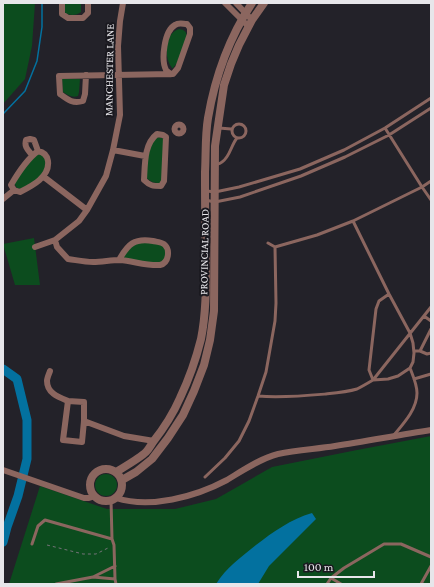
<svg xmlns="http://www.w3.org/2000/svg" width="434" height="587" font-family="'Crimson Pro',serif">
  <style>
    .green { fill: #0c4c1e }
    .water { fill: #03719f }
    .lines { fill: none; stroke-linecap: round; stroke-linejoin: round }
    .stream { stroke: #03719f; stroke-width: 1.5 }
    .river { stroke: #03719f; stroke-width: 9 }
    .path { stroke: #747378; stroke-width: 1; stroke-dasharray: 3 3; stroke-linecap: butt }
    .service { stroke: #8b665f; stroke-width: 3 }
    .minor { stroke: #8b665f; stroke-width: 6 }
    .tertiary { stroke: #8b665f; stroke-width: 8 }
    .labels { text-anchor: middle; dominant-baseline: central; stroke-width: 4; stroke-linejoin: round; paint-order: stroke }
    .street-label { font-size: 11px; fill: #e7e6ea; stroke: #1a191f }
  </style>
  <rect width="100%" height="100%" fill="#232229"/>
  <path class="green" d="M3,3H35L32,46L25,79L3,104Z
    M65,3H81V12C76,16 69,16 64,12Z
    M179,29C185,30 186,31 187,37L177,63L173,68H172C163,57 165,33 179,29Z
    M62,79H80L79,92L78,96C72,98 68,95 63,92Z
    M157,137L162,138L165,140L163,178L160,183C154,183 150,182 146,177C146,164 145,146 157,137Z
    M37,154L42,155L45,158L46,164L42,176L22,189L17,188L14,183L18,177Z
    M34,238L40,285H15L3,244Z
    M137,241L162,243L168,250L162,265L119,260Z
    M431,436V584H9L40,486L107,509H175L216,499L272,467L357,450Z
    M95 485a11 11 0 1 1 22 0a11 11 0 1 1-22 0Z"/>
  <path class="water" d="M312,513L316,519L269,566L258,584H216C226,568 241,557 256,545C273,532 291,519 312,513Z"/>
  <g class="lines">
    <path class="stream" d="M3,114L25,91L37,61L42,27V3"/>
    <path class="river" d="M3,369L17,379L27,420V459L18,496L7,527L3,542"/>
    <path class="path" d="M47,545L83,554H96L110,547"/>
    <path class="service" d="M232 131a7 7 0 1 1 14 0a7 7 0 1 1-14 0Z
      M219,128L231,129
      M385,128L422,187L431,200
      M215,165C218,164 220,164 222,162C230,157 231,145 237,138
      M207,191L215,192L239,187L300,169L344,150L385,128L431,98
      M205,200L215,202L240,197L301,176L345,157L389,135L431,108
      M353,221L389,294L410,333L413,343L414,353L413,362L410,368L398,376L388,379L373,380L369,370L376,309L379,301L389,294
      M268,243L275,247
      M424,316L431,321
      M414,351H420L427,354L431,353
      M420,351L431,329
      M414,379L431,374
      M258,396C281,398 303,396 326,394C336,393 347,392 357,389C363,386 368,383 373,380L431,307
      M394,435C404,423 417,409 417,393C417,384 413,376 410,368
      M205,477L225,458L239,441L249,421L258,396L266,372L275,321L276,303L275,247L317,235L353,221L422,187L431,181
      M112,539L114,545L115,579L116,584
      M32,544L38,526L45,520L112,539L111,500
      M93,577L115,566
      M331,578L341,584
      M56,584L93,577L115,579
      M327,584L331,578L344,568L384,544H401L431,557
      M421,584L431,566"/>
    <path class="minor" d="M62,3V14L68,18H83L88,13V3
      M225,3L248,26
      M236,3L252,20
      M86,75L85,94L83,101C73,104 68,100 60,94L59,76L171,74H173L178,68L190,34V28L187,24C183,24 179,22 175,25C164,31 161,60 166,70C167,71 169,73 171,74
      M174.5 129a4.5 4.5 0 1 1 9 0a4.5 4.5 0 1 1-9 0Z
      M157,134L163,135L166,137L164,181L161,186C153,186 150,186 144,180C145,164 144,144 157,134Z
      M113,150L145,156
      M38,151C44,152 47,155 48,161C50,177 32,186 20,192L14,190L11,185C18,173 27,159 38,151Z
      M32,155C28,150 24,147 26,140L30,139L34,140L38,151
      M44,177L87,210
      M3,199L14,190
      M55,240L57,247L68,259C76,260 84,262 93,262C102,262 111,260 120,260C133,261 147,266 160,265C169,263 170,250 165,245C162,242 157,242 153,241C134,238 128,244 119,260
      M35,247L55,240L79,221L87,210L106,176L113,150L120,115L118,46L120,21L123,3
      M50,371C49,374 47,378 47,381C47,393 58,397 68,401
      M68,401L84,402V421L82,442L63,440Z
      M84,421L124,436L154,441
      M3,470L84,498H89L95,496
      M116,498C150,509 195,497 227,480C242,471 261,458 278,454C297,450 316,449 335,446C367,441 399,435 431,430"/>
    <path class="tertiary" d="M90 485a16 16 0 1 1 32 0a16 16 0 1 1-32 0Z
      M116,472C124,467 140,458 146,452C149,449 151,445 153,442C164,428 173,414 180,398C189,379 196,359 201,339C206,314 206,288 206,263C205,233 205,203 205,172C206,154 205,136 208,118C215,77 229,38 252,3
      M122,480L136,472L152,459L168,438L183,415L194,391L204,365L210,340L214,311L215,146L224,85L231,64L239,45L252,20L264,3"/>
  </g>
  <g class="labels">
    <g class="street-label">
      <text transform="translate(109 70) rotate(-89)">MANCHESTER LANE</text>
      <text transform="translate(204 252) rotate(-89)">PROVINCIAL ROAD</text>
    </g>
  </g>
  <rect width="434" height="587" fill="none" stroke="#e7e6ea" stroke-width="8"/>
  <path d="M298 571v6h76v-6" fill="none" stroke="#e7e6ea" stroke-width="2"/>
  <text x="304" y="571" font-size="12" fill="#e7e6ea" stroke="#1a191f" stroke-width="3" paint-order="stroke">100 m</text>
</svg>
